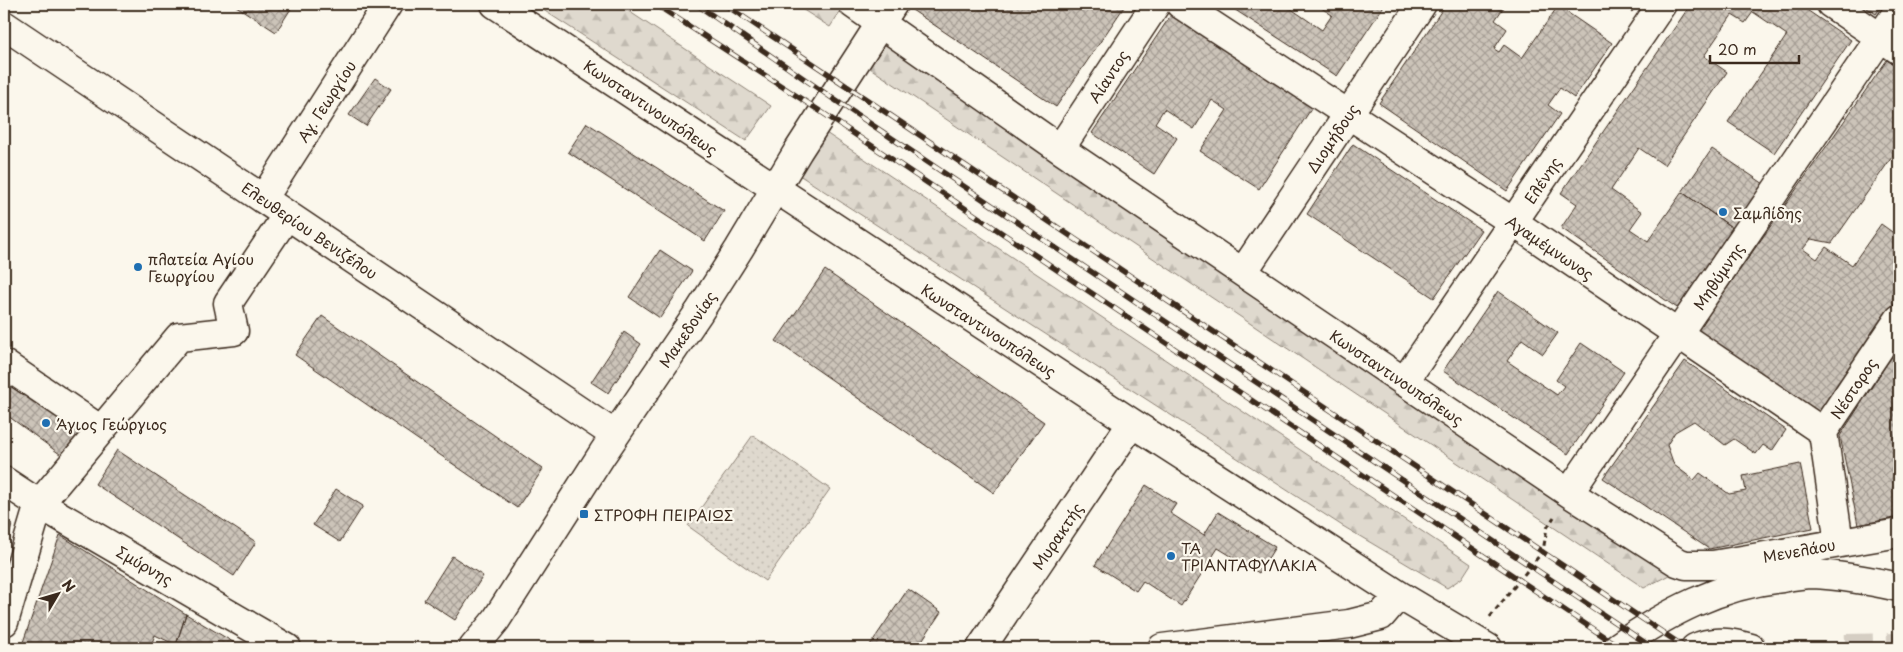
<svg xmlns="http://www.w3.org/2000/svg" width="1903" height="652" font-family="'Playpen Sans',sans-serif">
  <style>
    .forest { fill: url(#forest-firs); stroke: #8d8276 }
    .park { fill: url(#park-dots); stroke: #8d8276 }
    .building { fill: url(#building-cross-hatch); stroke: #3b2a1e }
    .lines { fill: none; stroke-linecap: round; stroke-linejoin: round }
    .major-tunnel { stroke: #d5cec3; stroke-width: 28; stroke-dasharray: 28 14; stroke-linecap: butt }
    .minor-casing { stroke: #3b2a1e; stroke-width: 31 }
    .path { stroke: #3b2a1e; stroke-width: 3; stroke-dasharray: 5 4; stroke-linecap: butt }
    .minor { stroke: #fbf7ec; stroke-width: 28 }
    .rail-casing { stroke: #3b2a1e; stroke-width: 5.5 }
    .rail { stroke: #fbf7ec; stroke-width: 4; stroke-dasharray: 11; stroke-linecap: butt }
    .poi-dot { fill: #1f6fb2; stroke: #fbf7ec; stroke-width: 2 }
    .labels { text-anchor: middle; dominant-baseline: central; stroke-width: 4.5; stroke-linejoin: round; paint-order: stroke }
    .street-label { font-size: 15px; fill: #3b2a1e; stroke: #fbf7ec }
    .poi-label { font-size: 15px; fill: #3b2a1e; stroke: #fbf7ec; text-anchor: start }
  </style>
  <defs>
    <pattern id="forest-firs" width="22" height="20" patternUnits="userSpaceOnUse" patternTransform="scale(1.25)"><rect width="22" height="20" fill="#dfd9ce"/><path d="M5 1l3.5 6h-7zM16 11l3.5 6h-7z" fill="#c0bab0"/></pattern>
    <pattern id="park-dots" width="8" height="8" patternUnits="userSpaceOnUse" patternTransform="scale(1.25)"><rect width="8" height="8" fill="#dfd9ce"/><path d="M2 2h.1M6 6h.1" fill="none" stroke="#c0bab0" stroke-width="1.8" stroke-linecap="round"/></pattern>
    <pattern id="building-cross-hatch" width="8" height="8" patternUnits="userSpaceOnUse" patternTransform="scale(1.25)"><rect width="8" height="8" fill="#ccc4b9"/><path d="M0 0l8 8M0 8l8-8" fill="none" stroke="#a79f96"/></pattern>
  </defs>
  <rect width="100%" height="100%" fill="#fbf7ec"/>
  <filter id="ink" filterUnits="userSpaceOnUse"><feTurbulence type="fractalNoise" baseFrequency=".02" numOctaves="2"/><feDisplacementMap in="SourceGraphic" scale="10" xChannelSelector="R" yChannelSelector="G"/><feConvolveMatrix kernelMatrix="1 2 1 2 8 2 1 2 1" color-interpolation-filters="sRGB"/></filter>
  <g filter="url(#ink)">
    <path class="forest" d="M534,4H618L771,106L746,141Z
      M794,4H845L830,27Z
      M883,30L1666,566L1669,575L1644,588L861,62Z
      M820,129L1471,564L1462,578L1447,588L1341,525L793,171Z"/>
    <path class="park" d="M753,435L830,489L765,581L688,526Z"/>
    <path class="building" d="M233,4H294L276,32Z
      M916,4H1126L1056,107L912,10Z
      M1226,4H1284L1322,30L1332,15L1315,4H1385L1337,76Z
      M1446,4H1506L1495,20L1507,29L1494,49L1499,52L1504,45L1522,58L1558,6L1612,43L1574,98L1560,88L1548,105L1560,114L1507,191L1379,103Z
      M1621,4H1637L1632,12Z
      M1691,4H1798L1851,40L1774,153L1728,122L1787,35L1753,12L1745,23L1732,15L1704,56L1727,72L1664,165L1639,148L1611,190L1642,212L1630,229L1648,241L1682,192L1734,229L1680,310L1561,228L1577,204L1561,193Z
      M1861,4H1883L1876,14Z
      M1173,12L1313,106L1259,189L1200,151L1227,110L1212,100L1194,129L1164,109L1155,123L1177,138L1154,174L1092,133Z
      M1887,60L1899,68V147L1832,243L1811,239L1803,249L1817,259L1826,247L1852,265L1881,224L1899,237V300L1818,416L1697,331Z
      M375,78L391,89L366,126L349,115Z
      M587,123L724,211L705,241L568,152Z
      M1353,144L1481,230L1434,298L1307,214Z
      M1712,149L1764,184L1734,229L1682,192Z
      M660,250L692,271L660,318L629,297Z
      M825,270L1044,422L994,493L776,341Z
      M1498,291L1558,333L1543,354L1522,339L1507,361L1557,395L1564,386L1556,380L1581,343L1624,372L1568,454L1443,371Z
      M322,316L543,469L517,508L295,355Z
      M624,332L641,344L608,393L591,382Z
      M1899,345V517L1858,525L1840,436Z
      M1685,361L1786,430L1772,451L1763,445L1756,454L1734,439L1725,445L1694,421L1675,432L1667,445L1674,465L1694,480L1700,473L1729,494L1746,491L1743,476L1800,464L1813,528L1709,549L1603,478Z
      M4,372L87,434L68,460L4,413Z
      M117,450L256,542L234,576L95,484Z
      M1146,485L1176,504L1170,513L1204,535L1218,512L1275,547L1259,573L1218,548L1181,606L1143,581L1136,591L1095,565Z
      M336,489L363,506L340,542L313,525Z
      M4,520L12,525L4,554Z
      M60,535L186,614L176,645L155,635L150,648H21Z
      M452,556L483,576L455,620L424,600Z
      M908,589L941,612L917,648H868Z
      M186,614L243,648H175Z"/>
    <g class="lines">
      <path class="major-tunnel" d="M1845,648L1899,647"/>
      <defs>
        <path id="minor" d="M495,4L1132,423L1399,595L1488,648
          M853,4L1060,149L1569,493L1677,562L1686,565H1713L1899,533
          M1180,4L1513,222L1823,432L1839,543
          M1831,4L1899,50
          M4,25L615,435
          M1060,149L1156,4
          M263,199L388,4
          M1243,272L1422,4
          M4,364L101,430
          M1404,382L1662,4
          M1823,432L1899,319
          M4,481L39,504L287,648
          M1569,493L1899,10
          M4,622L39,504L179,337L234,331L228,303L287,215
          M473,648L496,620L603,453L699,312L739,249L798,151L893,4
          M981,648L1132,423
          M1162,648L1349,624L1381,616L1399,595
          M1616,648C1668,612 1719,585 1782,578C1792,576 1803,574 1813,574C1841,575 1871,581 1899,587
          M1695,648C1713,639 1733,643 1751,648"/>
      </defs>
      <use href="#minor" class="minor-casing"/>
      <path class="path" d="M1490,617L1543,551L1547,528L1554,517"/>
      <use href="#minor" class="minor"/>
      <defs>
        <path id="rail" d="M655,4L823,113L1621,648
          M696,4L832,98L1653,648
          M724,4L1686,648"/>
      </defs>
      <use href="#rail" class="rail-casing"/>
      <use href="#rail" class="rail"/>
    </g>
  </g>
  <g class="poi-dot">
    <circle cx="1723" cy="212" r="5"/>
    <circle cx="138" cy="267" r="5"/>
    <circle cx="46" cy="423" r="5"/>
    <rect x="579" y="509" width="10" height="10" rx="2.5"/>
    <circle cx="1171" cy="556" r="5"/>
  </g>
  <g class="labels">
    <g class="street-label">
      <text transform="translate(1108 76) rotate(-57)">Αίαντος</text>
      <text transform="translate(326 101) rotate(-57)">Αγ. Γεωργίου</text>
      <text transform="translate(651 107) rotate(34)">Κωνσταντινουπόλεως</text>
      <text transform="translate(1332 138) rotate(-56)">Διομήδους</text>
      <text transform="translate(1542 180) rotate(-56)">Ελένης</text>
      <text transform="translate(310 230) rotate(34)">Ελευθερίου Βενιζέλου</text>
      <text transform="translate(1550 247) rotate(34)">Αγαμέμνωνος</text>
      <text transform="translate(1718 276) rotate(-56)">Μηθύμνης</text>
      <text transform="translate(687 329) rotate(-56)">Μακεδονίας</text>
      <text transform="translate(989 330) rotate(33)">Κωνσταντινουπόλεως</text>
      <text transform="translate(1397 377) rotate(34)">Κωνσταντινουπόλεως</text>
      <text transform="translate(1853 388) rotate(-56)">Νέστορος</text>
      <text transform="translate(1057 536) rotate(-56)">Μυρακτής</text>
      <text transform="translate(1799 550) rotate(-10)">Μενελάου</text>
      <text transform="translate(145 565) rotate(30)">Σμύρνης</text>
    </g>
    <g class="poi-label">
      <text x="1733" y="212">Σαμλίδης</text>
      <text x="148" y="258">πλατεία Αγίου<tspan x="148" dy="17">Γεωργίου</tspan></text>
      <text x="56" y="423">Άγιος Γεώργιος</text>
      <text x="594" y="514">ΣΤΡΟΦΗ ΠΕΙΡΑΙΩΣ</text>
      <text x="1181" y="547">ΤΑ<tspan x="1181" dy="17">ΤΡΙΑΝΤΑΦΥΛΑΚΙΑ</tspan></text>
    </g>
  </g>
  <rect width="1903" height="652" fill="none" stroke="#fbf7ec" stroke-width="20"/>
  <rect x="10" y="10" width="1883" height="632" fill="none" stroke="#3b2a1e" stroke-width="2" filter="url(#ink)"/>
  <g transform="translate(58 594) rotate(52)" stroke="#fbf7ec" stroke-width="4" paint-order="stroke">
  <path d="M0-4L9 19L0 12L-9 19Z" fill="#3b2a1e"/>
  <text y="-8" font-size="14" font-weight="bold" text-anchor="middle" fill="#3b2a1e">N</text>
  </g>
  <path d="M1710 55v8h89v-8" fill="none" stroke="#3b2a1e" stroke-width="2.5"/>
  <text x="1718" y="55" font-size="15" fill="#3b2a1e" stroke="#fbf7ec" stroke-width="4" paint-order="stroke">20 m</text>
</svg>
